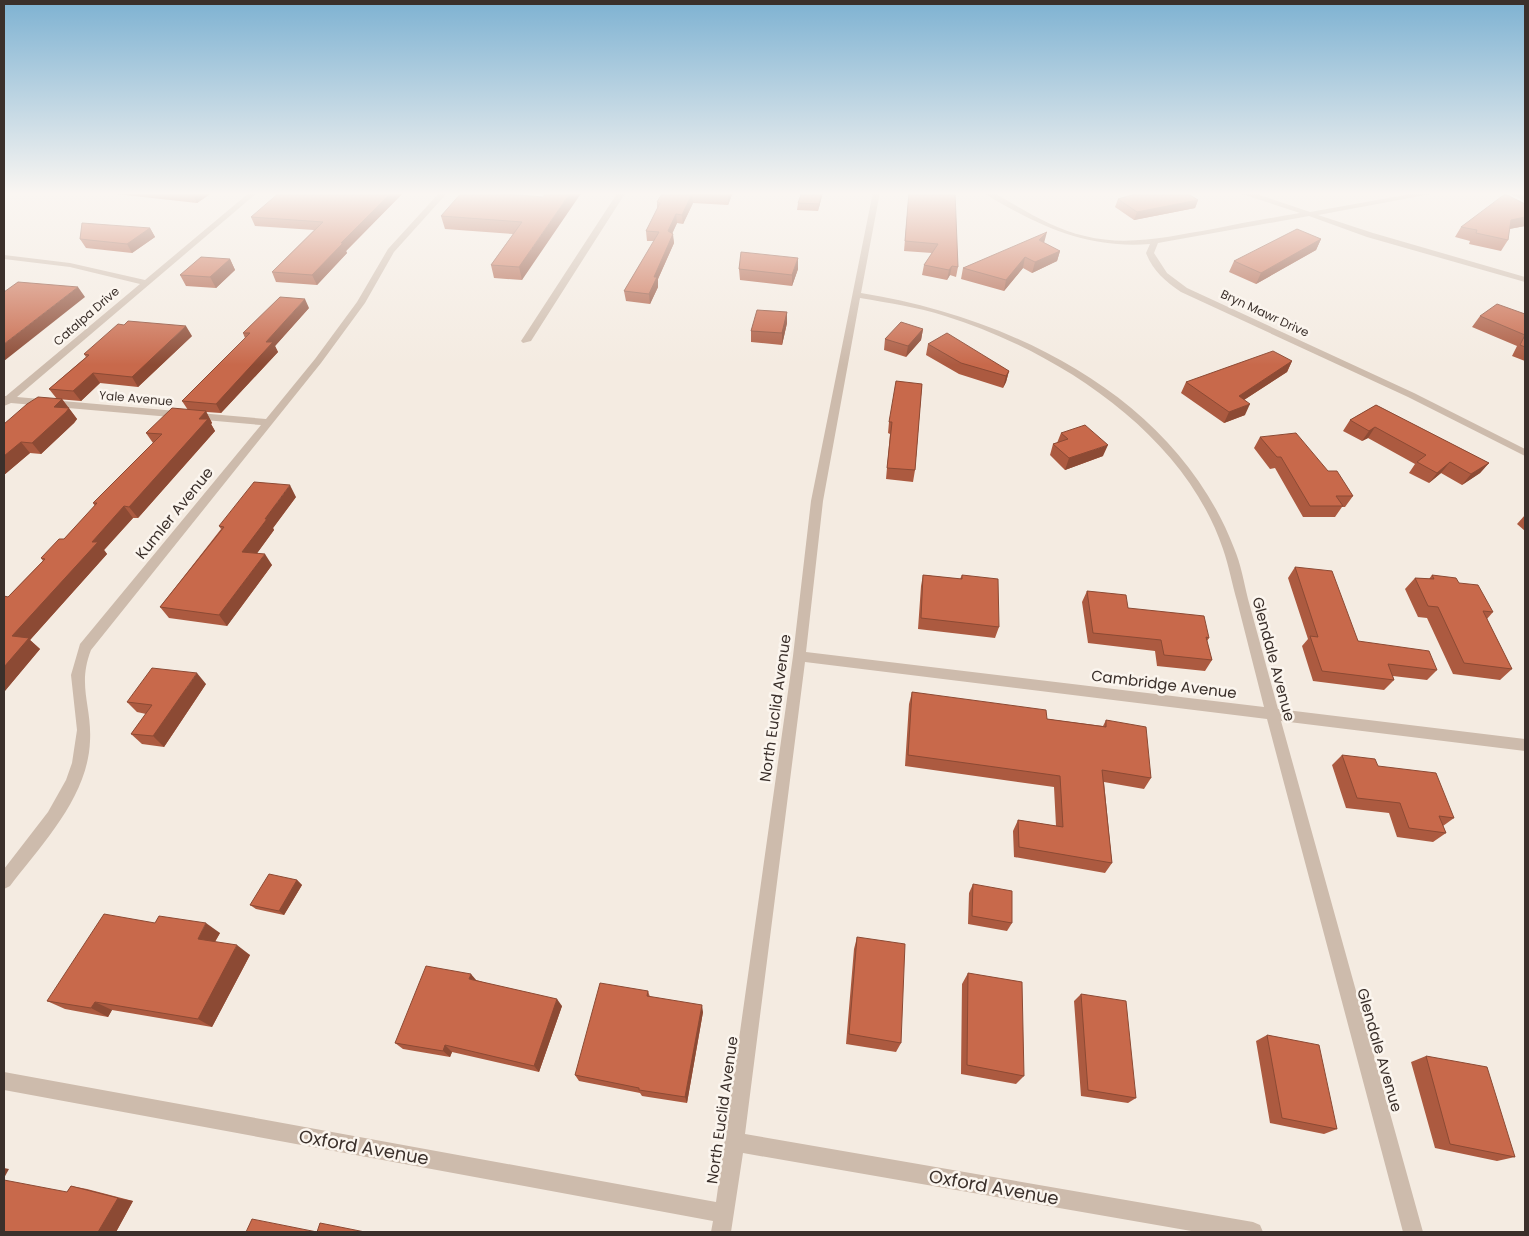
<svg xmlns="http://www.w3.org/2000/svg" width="1529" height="1236" font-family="Poppins,sans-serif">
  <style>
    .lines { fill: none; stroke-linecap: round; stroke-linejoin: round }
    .minor { fill: #cdbbac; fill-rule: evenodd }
    .wall { fill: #ac5a40 }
    .shaded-wall { fill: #8c4a34 }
    .building { fill: #c8694b; stroke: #8c4a34 }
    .labels { text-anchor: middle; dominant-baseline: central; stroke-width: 5; stroke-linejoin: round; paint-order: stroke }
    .far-street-label { font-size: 12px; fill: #3b302b; stroke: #fbf5ee }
    .street-label { font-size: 15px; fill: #3b302b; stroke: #fbf5ee }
    .near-street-label { font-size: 18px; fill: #3b302b; stroke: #fbf5ee }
  </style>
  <rect width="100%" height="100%" fill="#f4ebe1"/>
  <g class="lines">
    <path class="minor" d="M250,192H258L17,397L266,419L315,359L357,302L388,249L440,192H448L394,252L365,303L321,363L91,650C77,686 92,706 90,741C88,797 42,844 10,886L4,889V869L48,812L66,780L72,763L77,730L71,675L80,644L261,425L11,403L4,406V396H6L140,284L70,267L4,259V255L70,263L145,280Z
      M618,192H626L531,341L523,343L521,341Z
      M873,192H880L861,293C1012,317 1176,397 1234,548C1241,564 1244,583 1248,599C1258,636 1268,672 1278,709L1525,739V751L1281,721L1423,1232H1403L1267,719L805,662L745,1134L1253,1222L1260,1225L1263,1232H1197L743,1153L731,1232H711L713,1221L4,1090V1072L716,1202L793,656L811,501ZM860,298C889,303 917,307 945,316C1057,351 1184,433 1223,549C1229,566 1232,584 1237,601C1246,636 1255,672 1264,707L806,652L823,501Z
      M983,192H992C1021,208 1051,228 1085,236C1128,247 1171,236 1213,229C1242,223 1271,218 1300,213L1242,194V192H1251L1310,212L1422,192H1434L1431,194L1318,215L1373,233L1525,277V282L1367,237L1309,216L1158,243L1154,253L1167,273L1187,288L1414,393L1525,449V456L1408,397L1181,292C1165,281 1153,271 1146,253L1150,244C1099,248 1057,234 1013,210C1003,204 992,199 983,192Z
      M1506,192H1515L1525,196V201Z"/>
  </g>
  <path class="wall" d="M98,192H213L197,203Z
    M404,192L346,251L347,253L317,285L276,282L272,272L314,230L255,226L251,217Z
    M663,192H733L728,205L693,203L683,224L677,223L672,233L674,243L658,279V287L650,304L626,301L624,291L654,241H647L646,231L657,209V202Z
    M823,192L818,211L797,210L798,203Z
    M909,192H938V194L958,267L956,277L950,275L947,280L922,275L924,265L932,253L904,251Z
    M543,197L522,280L494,278L491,265L513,234L445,229L441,216Z
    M1118,199L1198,200L1195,208L1134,220L1115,207Z
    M1525,204V226L1509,229L1508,240L1501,251L1469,244L1470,241L1455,237L1461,227Z
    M150,228L155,237L132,253L86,248L80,239Z
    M1321,239L1316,250L1256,284L1229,272L1234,261Z
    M1044,243L1060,251L1057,261L1032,273L1023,268L1004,291L961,279L963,268Z
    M230,259L235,270L216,288L186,286L180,275Z
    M739,269H798L792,286L740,280Z
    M309,308L275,346L278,352L221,413L206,412L212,423L211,424L215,431L138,518H133L104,550L107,554L30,640L40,649L4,692V596L8,597L43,561L41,558L64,539L95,506L93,503L153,443L146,433L188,410L182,401L245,338L243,333Z
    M787,312V323L782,345L751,342V331Z
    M1525,314V361L1512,356L1517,346L1472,327L1480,316Z
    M923,329L921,340L906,357L884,350L885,339Z
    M192,336L138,387L100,383L81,401L57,399L49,389L86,357L84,354Z
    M928,344L1009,371L1006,382L1003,388L959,374L926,355Z
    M1292,361L1287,372L1244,400L1245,415L1224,423L1181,393L1186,382Z
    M922,384L915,470L913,482L886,479L890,434L888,433L889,422Z
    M62,399L77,419L74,423L41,454L30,453L4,475V424Z
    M1376,405L1489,463L1480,473L1462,485L1441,473L1429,483L1409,473L1415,464L1368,438L1362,441L1343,431L1350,420Z
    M1061,433L1103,456L1065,470L1050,455L1053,444L1057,443Z
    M1260,437L1328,471L1353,496L1345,507H1342L1335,517H1303L1275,468L1270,469L1254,448Z
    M296,497L273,528L274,530L257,553L272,565L227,626L169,618L160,607L221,529L219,526Z
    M1525,515V531L1517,524Z
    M1295,567L1358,641L1437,670L1427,680L1393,676L1394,680L1384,690L1313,681L1302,646L1308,639L1288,578Z
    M923,575L960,579L962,575L999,627L995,638L918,629L921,586Z
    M1432,575L1459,583L1493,612L1487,619L1512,669L1500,680L1453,674L1427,618L1418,617L1405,589L1415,578L1429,579Z
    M1087,591L1128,608L1209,638L1207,641L1212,660L1205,671L1157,666L1155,651L1088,643L1082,602Z
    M206,684L164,747L142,744L131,734L146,714L137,712L127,702Z
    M912,692L1047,719L1103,726L1106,720L1151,778L1144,789L1104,782L1112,863L1105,873L1014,857L1013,831L1018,820L1056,826L1054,787L905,766L909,704Z
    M1342,755L1378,766L1454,818L1443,826L1446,833L1433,842L1397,837L1389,813L1346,808L1332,765Z
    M297,880L302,885L284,915L256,909L250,905Z
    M973,884L1012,923L1007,931L968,924L969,893Z
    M155,923L220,933L215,942L250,955L212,1027L112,1010L108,1017L65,1009L47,1001Z
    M857,937L901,1043L896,1052L846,1044L854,949Z
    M968,973L1024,1076L1016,1084L961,1074L962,984Z
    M476,980L562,1006L539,1072L452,1052L450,1057L403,1049L395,1043Z
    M648,991L650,997L703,1012L687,1103L642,1096L640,1093L579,1081L575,1075Z
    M1081,994L1136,1098L1128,1103L1081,1096L1074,1001Z
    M1267,1035L1337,1129L1324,1134L1270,1123L1256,1041Z
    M1426,1056L1515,1157L1497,1161L1435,1148L1411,1062Z
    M71,1186L87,1189L133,1201L116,1232H4L67,1192Z"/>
  <path class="shaded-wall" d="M196,192H213L197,203L193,194Z
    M392,192H404L346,251L347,253L317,285L312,275L341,243Z
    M571,192H582L522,280L519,267Z
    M730,192H733L728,205V196Z
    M822,192H823L818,211L819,204Z
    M692,194L693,203L683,224L682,215Z
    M1198,200L1195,208L1134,220L1137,212Z
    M676,214L677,223L669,241L668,231Z
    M1525,217V226L1504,230L1511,220Z
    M150,228L155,237L132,253L127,244Z
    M1047,232L1044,243L1039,240Z
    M673,234L674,243L658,279V287L650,304L649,294L654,277Z
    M1321,239L1316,250L1256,284L1261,273Z
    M1060,251L1057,261L1032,273L1035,262Z
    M1025,257L1023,268L1004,291L1006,280Z
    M798,258V269L792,286V275Z
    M230,259L235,270L216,288L210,277Z
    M952,266L950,275L947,280L949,270Z
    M78,287L85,297L4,361V344Z
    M305,299L309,308L275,346L278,352L221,413L216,404L266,342Z
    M787,312V323L782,345V333Z
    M186,326L192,336L138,387L132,377Z
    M923,329L921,340L906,357L908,346Z
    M1292,361L1287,372L1233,407L1239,396Z
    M1009,371L1006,382L1003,388L1006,376Z
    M93,373L100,383L81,401L73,391Z
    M62,399L77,419L74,423L41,454L32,443L54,407Z
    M1250,404L1245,415L1224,423L1229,412Z
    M206,411L212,423L211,424L215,431L138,518L129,507L199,419Z
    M1375,427L1368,438L1362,441L1369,431Z
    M21,442L30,453L4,475V456Z
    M1108,445L1103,456L1065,470L1069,458Z
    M1450,462L1441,473L1429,483L1437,473Z
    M1489,463L1480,473L1462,485L1471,474Z
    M290,485L296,497L273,528L274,530L250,563L242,552L265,519Z
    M124,506L133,518L104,550L107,554L30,640L40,649L4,692V667L12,636L92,542Z
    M265,554L272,565L227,626L219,615Z
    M197,673L206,684L164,747L153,736Z
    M297,880L302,885L284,915L279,911Z
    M206,923L220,933L211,948L198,939Z
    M237,945L250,955L212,1027L198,1019Z
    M471,974L477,981L469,979Z
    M557,999L562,1006L539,1072L534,1066Z
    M95,1002L112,1010L108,1017L91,1008Z
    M702,1005L703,1012L687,1103L685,1097Z
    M445,1045L452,1052L450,1057L443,1051Z
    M4,1168L9,1169L4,1178Z
    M118,1198L133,1201L116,1232H98Z"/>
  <path class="building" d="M173,192H196L193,194Z
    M280,192H392L341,243H343L312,275L272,272L323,222L251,217Z
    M462,192H482L543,197L547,192H571L519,267L491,265L522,222L441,216Z
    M663,192H730L728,196L692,194L682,215L676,214L668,231L673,234L654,277H657L649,294L624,291L659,232L646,231L660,203L657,202Z
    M802,192H822L819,204L798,203Z
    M909,192H938V194L955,192L958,267L952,266L949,270L924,265L938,244L905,241Z
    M1143,192H1185L1198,200L1137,212L1118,199Z
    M1505,194L1525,204V217L1511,220L1508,240L1476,233L1477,230L1461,227Z
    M82,223L150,228L127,244L80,239Z
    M1297,229L1321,239L1261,273L1234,261Z
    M1047,232L1039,240L1060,251L1035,262L1025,257L1006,280L963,268Z
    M741,252L798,258L792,275L739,269Z
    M201,257L230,259L210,277L180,275Z
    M18,282L78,287L4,344V292Z
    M280,297L305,299L266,342H273L216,404L182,401L250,333H243Z
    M1497,304L1525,314V347L1520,345L1525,335L1480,316Z
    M757,310L787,312L782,333L751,331Z
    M128,321L186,326L132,377L93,373L73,391L49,389L89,355L84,354L118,324L124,325Z
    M901,322L923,329L908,346L885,339Z
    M947,333L1009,371L1006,376L961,363L928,344Z
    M1273,351L1292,361L1239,396L1250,404L1229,412L1186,382Z
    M896,381L922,384L915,470L887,468L892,422H889Z
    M38,397L62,399L54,407L69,408L66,412L32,443L21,442L4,456V424L27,404Z
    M1376,405L1489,463L1471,474L1450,462L1437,473L1417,462L1426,455L1375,427L1369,431L1350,420Z
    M172,408L206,411L199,419H208L129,507L124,506L92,542H98L12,636L29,638L4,667V596L8,597L45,559L41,558L59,539H64L97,503H93L162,434L146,433Z
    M1085,425L1108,445L1069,458L1053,444L1068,439L1061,433Z
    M1296,433L1328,471H1337L1353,496H1336L1343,506H1310L1281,457H1277L1260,437Z
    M254,482L290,485L265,519H267L242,552L265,554L219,615L160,607L224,527L219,526Z
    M1295,567L1332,571L1358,641L1429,651L1437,670L1388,664L1394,680L1322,671L1310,636L1318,637Z
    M923,575L962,579V575L998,579L999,627L921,618Z
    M1432,575L1456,578L1459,583L1478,585L1493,612L1483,611L1512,669L1464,663L1438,607L1428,606L1415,578L1434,579Z
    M1087,591L1126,595L1128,608L1204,616L1209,638L1206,637L1212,660L1164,655L1161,640L1093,633Z
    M152,668L197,673L153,736L131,734L152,705L127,702Z
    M912,692L1046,710L1047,719L1106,727V720L1146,727L1151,778L1102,770L1112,863L1019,847L1018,820L1063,827L1060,776L908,755Z
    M1342,755L1375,759L1378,766L1436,773L1454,818L1439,816L1446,833L1409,828L1400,803L1357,798Z
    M269,874L297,880L279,911L250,905Z
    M973,884L1012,891V923L972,916Z
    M104,914L155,923L159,916L206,923L198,939L237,945L198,1019L95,1002L91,1008L47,1001Z
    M857,937L905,944L901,1043L849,1034Z
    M426,966L471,974L469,979L557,999L534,1066L445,1045L443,1051L395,1043Z
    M968,973L1022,982L1024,1076L967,1065Z
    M600,983L648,991L647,996L702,1005L685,1097L639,1090V1088L575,1075Z
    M1081,994L1126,1001L1136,1098L1088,1090Z
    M1267,1035L1319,1045L1337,1129L1282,1118Z
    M1426,1056L1487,1067L1515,1157L1450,1144Z
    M4,1180L67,1192L71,1186L118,1198L98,1232H4Z
    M252,1219L317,1232L320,1223L365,1232H246Z"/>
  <linearGradient id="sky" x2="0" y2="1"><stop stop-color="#7eb2d2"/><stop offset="0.53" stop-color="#faf6f2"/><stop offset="1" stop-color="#faf6f2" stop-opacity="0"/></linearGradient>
  <rect width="1529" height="365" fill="url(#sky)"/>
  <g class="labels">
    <g class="far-street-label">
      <text transform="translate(1265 313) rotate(25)">Bryn Mawr Drive</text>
      <text transform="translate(86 316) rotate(-41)">Catalpa Drive</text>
      <text transform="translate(136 398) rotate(5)">Yale Avenue</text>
    </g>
    <g class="street-label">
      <text transform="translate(174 513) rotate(-51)">Kumler Avenue</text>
      <text transform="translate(1274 659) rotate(75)">Glendale Avenue</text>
      <text transform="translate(1164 684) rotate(7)">Cambridge Avenue</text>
      <text transform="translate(775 708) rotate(-82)">North Euclid Avenue</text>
      <text transform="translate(1380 1050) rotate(74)">Glendale Avenue</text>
      <text transform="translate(722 1110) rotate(-82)">North Euclid Avenue</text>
    </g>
    <g class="near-street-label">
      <text transform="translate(364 1147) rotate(10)">Oxford Avenue</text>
      <text transform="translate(994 1187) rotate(10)">Oxford Avenue</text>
    </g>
  </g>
  <rect width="1529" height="1236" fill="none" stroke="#3b302b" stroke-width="10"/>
</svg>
